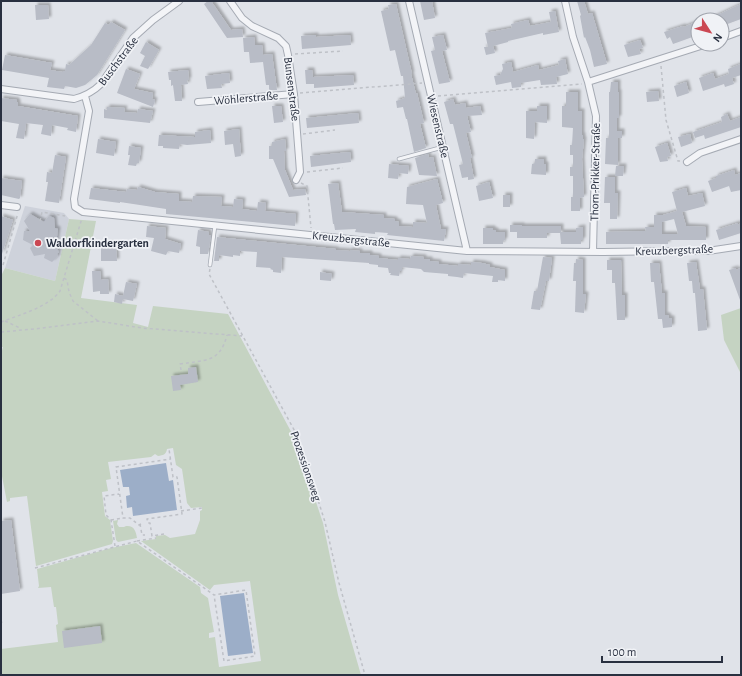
<svg xmlns="http://www.w3.org/2000/svg" width="742" height="676" font-family="'Alegreya Sans',sans-serif">
  <style>
    .built { fill: #ced2db }
    .green { fill: #c5d3c2 }
    .water { fill: #9caec8 }
    .building { fill: #b8bcc6; fill-rule: evenodd; filter: url(#shadow) }
    .lines { fill: none; stroke-linecap: round; stroke-linejoin: round }
    .service-casing { stroke: #a5aab3; stroke-width: 4.5 }
    .minor-casing { stroke: #a5aab3; stroke-width: 8 }
    .path { stroke: #bec1c7; stroke-width: 1.5; stroke-dasharray: 3 3; stroke-linecap: butt }
    .service { stroke: #f3f4f7; stroke-width: 3 }
    .minor { stroke: #f3f4f7; stroke-width: 6 }
    .poi-dot { fill: #cb4853; stroke: #f0f2f6; stroke-width: 1.5 }
    .labels { text-anchor: middle; dominant-baseline: central; stroke-width: 3.5; stroke-linejoin: round; paint-order: stroke }
    .street-label { font-size: 12px; fill: #293040; stroke: #f0f2f6 }
    .poi-label { font-size: 12px; font-weight: bold; fill: #293040; stroke: #f0f2f6; text-anchor: start }
  </style>
  <defs>
    <filter id="shadow"><feDropShadow dx="2.5" dy="-2.5" stdDeviation="1" flood-color="#0004"/></filter>
  </defs>
  <rect width="100%" height="100%" fill="#e0e3e9"/>
  <path class="built" d="M25,206L64,213L69,219L55,281L5,268Z"/>
  <path class="green" d="M69,219L96,221L81,298L137,305L133,323L148,327L153,306L228,314L295,439L323,523L338,595L361,675H1V649L58,642L56,625L58,624L56,607H54L51,587L38,588L39,586L37,569L111,548L136,543L200,587L201,593L208,598L214,632L209,633V638L215,637L219,667L261,661L250,581L214,585L210,590L141,541L156,539V536L165,535L170,538L195,534L200,520V511L202,510V507L191,508L187,503L182,469L176,465L173,448L167,449C166,455 163,455 158,456L155,454L151,457L108,462L111,479L106,480L108,491L102,492L105,516L110,520L113,541L112,544L36,566L27,496L10,498V501L7,502L1,471V354L3,347H1V276L5,268L55,281Z
    M741,308V372H740L724,340L721,315Z
    M118,520L117,524L119,527H124L126,526C134,525 136,531 137,538L118,542L116,540L113,521Z"/>
  <path class="water" d="M166,463L169,481L173,480L177,510L133,516L132,507L127,508L126,496L130,495L129,487H123L120,470Z
    M244,593L253,653L228,656L220,596Z"/>
  <path class="building" d="M208,1H211L231,30L242,29L243,37L227,38L204,4Z
    M420,1H432L435,18L424,20Z
    M577,1H584L588,14L592,13L607,64L594,67L590,50L585,37L584,38L580,16L581,15Z
    M396,4L412,74H411L416,94L417,93L424,123L420,124L426,148L414,152L407,119H406L403,107L397,108L396,101L405,98L403,76H401L395,50L390,51L381,11L389,9L388,5Z
    M741,4V19L722,26V20H707Z
    M35,5H48L49,19L36,20Z
    M555,11L559,32L543,35V33L508,41V42L493,46L495,53L486,55L484,47H488L485,33L512,28L511,24L528,20L530,26L551,22L549,12Z
    M698,21V35L673,44L670,37L667,39L664,32L683,26L684,27Z
    M111,22L125,30L97,75L85,85L76,88L65,86L64,89L47,87L49,78L2,70L5,55L52,63L50,70L63,72V71H65L66,64L69,65L91,45L105,23L109,25Z
    M316,35V37L350,35L351,45L302,49L301,36Z
    M443,35L447,50L442,51L450,82L439,84L431,51L435,50L432,37Z
    M254,37L255,45H262L263,55L272,54L277,90H269V85H266L263,62L250,63L249,52H244L243,38Z
    M640,40L643,48L639,49L641,54L628,57L624,45Z
    M146,42L159,50L148,69L140,66L145,56L140,53Z
    M565,59L568,74L556,77L557,84L541,85L540,80L521,83V87L512,88L511,82L496,85L494,76L500,75L503,69L502,64L511,62L513,72L538,65L539,70L559,65L558,61Z
    M741,64V75L732,78L734,84L725,87L724,84L703,91L699,78L713,73L715,79L729,74L728,69Z
    M126,69L140,74L134,89L153,93L152,99L155,100L153,107L117,93Z
    M188,70L189,80H187L188,84L181,85L182,101H175L173,85L171,86V80H169L168,72Z
    M305,70H312L313,77L353,75L354,85L314,88V84H306Z
    M229,73L230,83L221,84L222,88L207,89L205,76Z
    M611,82H618V92H619V118H617V131H622V138H618V165L605,164L606,138H609V92H610Z
    M686,82L689,93L677,97L674,86Z
    M658,91L659,101L647,102L646,92Z
    M566,92H578V111H582V135H583V139H584L582,159L584,197L580,198V211H571V197H573V176H570V167H573V155H570V145H572L573,128L562,127V106H566Z
    M1,98L17,100V102H18V106L78,116L76,132L67,130L68,128L52,125L51,136L41,134L43,125L26,123L24,139L16,138L19,124L1,121Z
    M453,99L455,105L465,103L466,108L480,106L482,115L467,116L471,132L466,133L472,158H470L474,179L468,180V177L462,178L459,165L463,164L453,124H450L444,102Z
    M272,106H281L283,122L274,123Z
    M537,106H547V123L535,122L534,139L526,138V111H537Z
    M107,107L125,108L124,112L137,113L138,109L153,111L150,123L104,118V109L107,110Z
    M358,113L359,123L307,128L306,118Z
    M727,114L730,121L741,117V127L705,139L704,135L695,138L693,132L722,122L721,117Z
    M239,129L241,156L235,157L233,144L225,145L224,131Z
    M210,130L211,143L187,145L180,144L179,149L163,148V146H158L159,135L195,137V132Z
    M690,134L692,143L681,147L678,137Z
    M98,139L116,142L114,156L96,153Z
    M285,139L286,151H284L285,170L293,190L305,189L306,195L289,197L273,159H269V146H272V142Z
    M667,143L671,156L667,157L668,161L660,162L655,147Z
    M129,146L141,148L139,163H137L136,166L128,165L130,155H128Z
    M350,152L351,162L311,167L310,156Z
    M428,154L429,158L433,157L437,176L419,175L415,158Z
    M55,155L66,157L59,203L45,201L48,182H46L47,172L52,173Z
    M535,159H544V164H546V175L531,174L532,164L535,163Z
    M389,164L409,166L408,174L399,173L398,179L388,178Z
    M616,166H624L623,176H615Z
    M734,170L735,175L741,173V190L731,192L729,186L712,192L708,181L716,178V176Z
    M605,177H615V193H618L617,219H610V203H604Z
    M1,178L22,181L20,198L19,199L1,195Z
    M437,179L443,203L436,205L441,229H446L444,241L387,235L388,233L375,232V234L355,232L356,229L335,230L334,224H333L328,184L338,183L342,212L384,215V218L395,219V221L399,222V226L413,227V222L427,223L423,205L406,204L407,187Z
    M489,182L493,198L479,201L476,186Z
    M138,187L155,192L179,194V201L192,202L193,196L222,197L221,206L233,207L234,199L243,200L242,209L257,211L258,202L266,203L265,211L296,214L295,226L166,214V209L120,202V203L89,199L91,188L126,192L127,189L137,190Z
    M686,188L688,196L702,193L705,206L682,212L686,226L706,227V240H668V244H606V232L646,231L645,227H654V215H663L677,211L672,192ZM674,219L678,234H662V222Z
    M503,195H510V207H503Z
    M30,214L44,222L49,216L54,218L55,228L58,229L56,244L58,246L56,247L59,252L57,254L58,256L52,262L44,258L45,254L34,256L30,248L33,245L23,240L24,231H30L24,221Z
    M1,216L13,220L2,254L1,253Z
    M738,223V225L741,223V233L719,240L716,230Z
    M510,225H522V226H561V232H576V228L583,227V240H581V244H561L560,233H547V238H517V232H510Z
    M147,226L166,228L165,239L181,244L179,253L168,251L166,255L151,251L154,238L146,237Z
    M483,228H493V230H496V232H505V240L503,241V244H483Z
    M198,230L209,232V235L211,236L208,254H200V247L196,246Z
    M217,237L336,249V250L350,251V250L360,251V253H370V255L379,256V258L398,260V258L410,259L411,256L424,257V259H430V261L439,262V264L458,266V264L471,265V262L482,263L490,265V267L505,270V281L498,280V282H492L493,276L464,273L463,278L457,277L448,276V274L424,272L421,269L402,267V271H400L399,276L390,275L391,273H389L388,268L378,267V265L369,264V263L282,257L281,273L273,272V270L270,269L271,268L256,267L257,252L240,251V256L233,255V257L219,255V261H214Z
    M101,244H116L117,261H101Z
    M543,257L552,258L549,281H546L540,310L531,309L534,291H537Z
    M576,259L583,260V294H586L584,313L575,312L576,281H573L574,263H576Z
    M607,260H621L622,295H625V320H617L615,283H612V270H607Z
    M696,262L700,289H703L707,330L698,331L695,293H693L692,281H689L687,263Z
    M650,263H659L662,293H665V315H668L669,318H672V327L663,328L662,319H658L654,282H651Z
    M736,268V270L741,268V300H740L729,270Z
    M92,271H100L101,280L108,279L109,294H100V291L93,292Z
    M320,272L332,274L331,281L320,280Z
    M126,282L137,284L133,301L123,299L122,304L114,302L115,294L123,296Z
    M196,367L198,382L180,385L181,390L173,391L171,376L188,374V368Z
    M11,520L20,591L1,594V521Z
    M100,626L102,643L64,648L62,631Z"/>
  <g class="lines">
    <defs>
      <path id="service" d="M399,159L443,147
        M210,265L215,225"/>
      <path id="minor" d="M230,1L242,18L252,26L278,38L286,46L288,55L294,94L299,158L300,172L296,180
        M409,1L467,251
        M565,1L573,37L588,82L596,116L593,252
        M722,38L741,31
        M588,82L707,44
        M1,89L74,99C85,96 93,92 101,84L133,38L153,20L179,1
        M85,96L89,111L74,199L75,207L83,212L467,251L603,252L677,251H708L741,246
        M198,102L294,94
        M687,162L700,153L741,139
        M1,205L17,207"/>
    </defs>
    <use href="#service" class="service-casing"/>
    <use href="#minor" class="minor-casing"/>
    <path class="path" d="M295,54L343,51
      M661,66L666,120L678,161H681
      M300,93L422,83
      M438,96L582,84
      M303,134L335,130
      M307,172L343,168
      M301,183L307,186L311,228
      M40,221L42,212L65,216
      M3,265L18,213
      M210,269L209,274L298,437L325,522L339,583L365,675
      M64,278L67,280L69,292L73,301L98,321
      M5,321L20,328V330
      M1,322C19,315 49,307 60,291L82,218
      M1,332L34,329L98,321L142,328L242,336
      M181,370L180,364C205,360 220,363 227,335
      M181,511L202,508
      M111,520L123,518
      M140,524L142,535H145
      M141,524L139,525L130,518H123L116,467L171,459
      M164,534L152,536L150,523H148L147,519L182,514L177,477H173L169,449
      M137,541L156,538
      M115,546L111,520L106,515L104,496L119,494
      M35,568L137,541L214,595L246,590L255,656L224,661L214,595
      M1,620L2,624"/>
    <use href="#service" class="service"/>
    <use href="#minor" class="minor"/>
  </g>
  <circle class="poi-dot" cx="38" cy="243" r="4"/>
  <g class="labels">
    <g class="street-label">
      <text transform="translate(118 61) rotate(-53)">Buschstraße</text>
      <text transform="translate(292 89) rotate(83)">Bunsenstraße</text>
      <text transform="translate(246 98) rotate(-5)">Wöhlerstraße</text>
      <text transform="translate(438 126) rotate(77)">Wiesenstraße</text>
      <text transform="translate(595 172) rotate(-89)">Thorn-Prikker-Straße</text>
      <text transform="translate(351 239) rotate(6)">Kreuzbergstraße</text>
      <text transform="translate(674 250) rotate(-2)">Kreuzbergstraße</text>
      <text transform="translate(306 466) rotate(71)">Prozessionsweg</text>
    </g>
    <g class="poi-label">
      <text x="46" y="243">Waldorfkindergarten</text>
    </g>
  </g>
  <rect width="742" height="676" fill="none" stroke="#293040" stroke-width="4"/>
  <g transform="translate(710 32) rotate(126)"><circle r="19" fill="#f0f2f6" stroke="#a0a4ad"/>
  <path d="M0-3L7 15L0 10L-7 15Z" fill="#cb4853"/>
  <text y="-6" font-size="11" font-weight="bold" text-anchor="middle" fill="#293040">N</text>
  </g>
  <path d="M602 656v6h120v-6" fill="none" stroke="#293040" stroke-width="2"/>
  <text x="608" y="656" font-size="12" fill="#293040" stroke="#f0f2f6" stroke-width="3" paint-order="stroke">100 m</text>
</svg>
